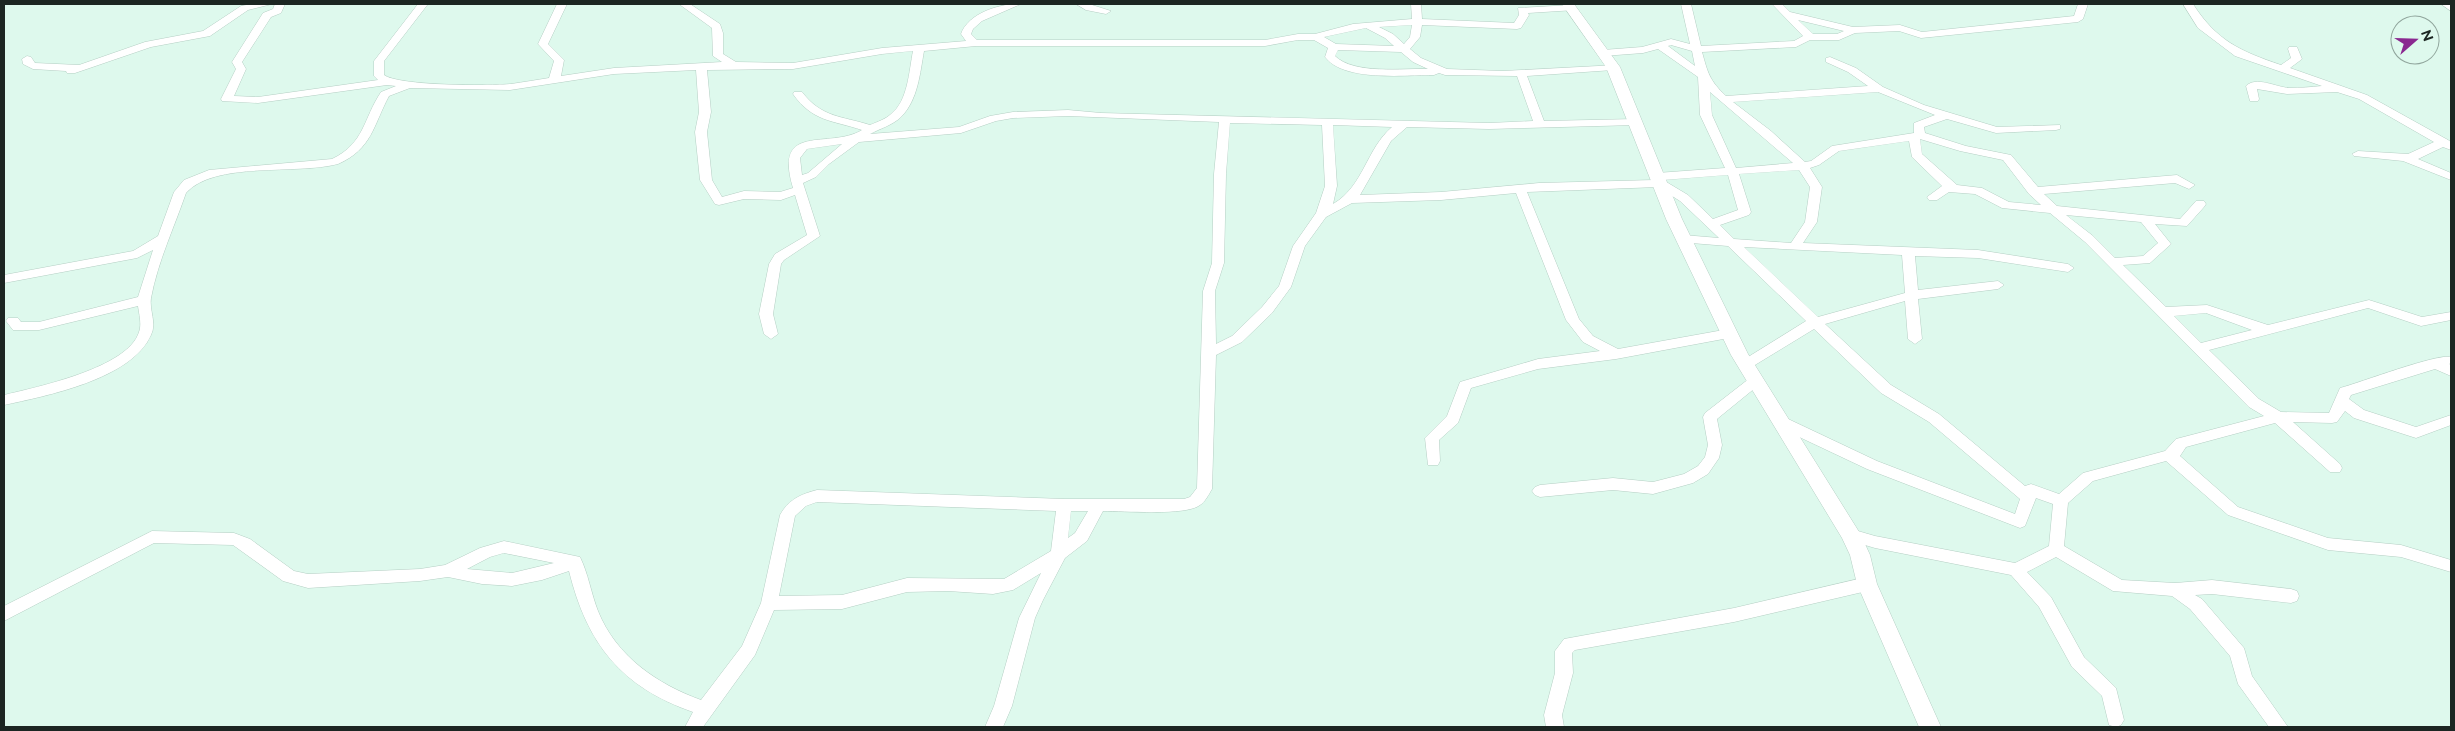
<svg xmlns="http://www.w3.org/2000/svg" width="2455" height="731" font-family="Raleway,sans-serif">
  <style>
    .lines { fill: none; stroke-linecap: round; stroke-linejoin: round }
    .minor-casing { stroke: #b5cfc4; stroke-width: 1 }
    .tertiary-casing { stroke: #b5cfc4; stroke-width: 1 }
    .minor { fill: #fff; fill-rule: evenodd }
    .tertiary { fill: #fff; fill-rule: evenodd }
  </style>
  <rect width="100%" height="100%" fill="#def9ed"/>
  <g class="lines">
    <defs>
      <path id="minor" d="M252,4H272L248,10L210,36L151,47L75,73H67L66,71L33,69L23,64L22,59L27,56L31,57L35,63L79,65L145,42L203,31L241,6Z
        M275,4H285L281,13L271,17L242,62L246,69L234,96L258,97L378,80L374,76V61L418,4H428L384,61V75C399,86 489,86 511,84C524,82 537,80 549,78L554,61L538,44L557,4H567L548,44L564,60L561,76L614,68L722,62L713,56L712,28L679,4H690L720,24L723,33V54L736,62L793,63L882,48L966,41L961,34C968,13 1001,3 1021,4L982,21L973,29L971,34L977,40H1265L1298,34H1315L1353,24L1412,19L1411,4H1421L1422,19L1514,23L1519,15L1518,8L1571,5L1576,8L1575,10L1528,13L1529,15L1521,28L1517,29L1422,25L1420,37L1410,49L1421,58L1447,69L1503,71L1617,65L1618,67L1613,70L1527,76L1544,121L1636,119L1642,122L1636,125L1489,129L1407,127L1391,141L1360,195L1441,192L1539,183L1654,180L1651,177L1657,173L1725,168L1700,115L1698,77L1658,49L1643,53L1603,56L1598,53L1603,50L1642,47L1671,39L1690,44L1681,4H1691L1701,46L1794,41L1803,36L1772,4H1782L1790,12L1853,27L1900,25L1922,32L2074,16L2078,4H2088L2083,19L2078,22L1921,38L1899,31L1855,33L1839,40H1810L1796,47L1702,52C1708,73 1709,80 1726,96L1868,86L1848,72L1826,62V58L1830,57L1856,68L1883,87L1924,105L1997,127L2060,125V129L2056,130L1996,133L1947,119L1924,127L1925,133L1966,146L2011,155L2038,187L2177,175L2195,185L2189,189L2175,183L2044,194L2057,206L2180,219L2196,201H2204L2206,204L2204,207L2187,226L2155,224L2171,244L2150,263L2123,265L2166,307L2207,305L2268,325L2369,300L2422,317L2451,312V320L2421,326L2368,308L2209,350L2259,399L2281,412L2329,413L2340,388C2359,383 2438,353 2451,357V363L2449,364L2451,365V376L2435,369L2351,395L2349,399L2364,410L2416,427L2451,415V425L2416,438L2354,418L2345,411L2337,422L2332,423L2293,422L2340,464L2342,468L2340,472H2330L2275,423L2186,447L2180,456L2238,507L2328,538L2401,545L2451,560V572L2401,557L2328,550L2228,515L2166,461L2093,481L2068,503L2064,546L2122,580L2175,583L2212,580L2291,589L2297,591L2299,596L2297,601L2291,603L2212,594L2195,595L2202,599L2244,648L2252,676L2288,727H2269L2238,684L2230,656L2190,609L2172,596L2113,591L2056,557L2027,572L2051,597L2084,657L2116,688L2124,720L2121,725L2116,727L2109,725L2102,696L2072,667L2039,607L2011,575L1875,548L1845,539L1843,535L1845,531L1851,529L1875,536L2015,563L2049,546L2053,504L2036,498L2025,526L2020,528L1867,469L1776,426L1774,422L1776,418H1786L1877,461L2015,514L2020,499L1929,422L1881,393L1814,329L1750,368H1740L1738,365L1740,362L1806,321L1728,246L1679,242L1677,239L1679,236L1683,235L1719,238L1680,201L1658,187L1527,192L1579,319L1593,336L1618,349L1729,329L1734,331L1736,334L1734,337L1616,359L1538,369L1471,388L1458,423L1439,440L1440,461L1438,465H1428L1425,438L1447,416L1460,382L1538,359L1600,351L1583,342L1566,320L1516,193L1441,200L1352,203L1326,217L1305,246L1291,287L1272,313L1242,342L1216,355L1212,489C1209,494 1205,502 1200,505C1187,516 1123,511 1103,511L1087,541L1065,558L1043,600L1035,618L1012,706L1003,727H985L994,706L1019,618L1041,573L1013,590L993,594L948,591L907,592L842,609L774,610L755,655L703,727H685L693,712C621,687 587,644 569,571L542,580L512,586L482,584L448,577L420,581L308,588L283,581L233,545L154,543L4,621V606L152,531L234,533L250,539L294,571L308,574L420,569L445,565L480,548L504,541L580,557C588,573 591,593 598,611C616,656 657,684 701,700L742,646L761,603L780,515C788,500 801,494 817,490L1064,499H1184L1190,497L1197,488L1203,291L1212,263L1214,174L1219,122L1068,116L1013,118L996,121L961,133L859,142L829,164L816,177L803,183L820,236L784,260L781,264L773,314L778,334L771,339L764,334L759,314L769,264L775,254L807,235L795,195L781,200L744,199L719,205L715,204L700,180L695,132L699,112L696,70L614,74L510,90L410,88L389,96C373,126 372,149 338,164C297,175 214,161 186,193C174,228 158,261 151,298C149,310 157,323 151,335C132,379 46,396 4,405V395C37,387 128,368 139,332C142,324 139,314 138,306L39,330H13L6,321L8,318H18L21,322H39L138,297L153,250L137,258L4,283V275L133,251L158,236L174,192L184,180L209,170L332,159C365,143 363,119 381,92L396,86L387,85L258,103L222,101L221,99L236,69L232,62L263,13L273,9ZM1798,20L1844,31L1837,34H1813ZM1412,25L1410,37L1404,44L1393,34L1379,27ZM1366,28L1385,38L1394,46L1336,44L1324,37ZM1298,40H1314L1328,48L1325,57C1344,82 1405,75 1434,75L1439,73L1445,75L1517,76L1533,121L1489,123L1101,113L1068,110L1013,112L990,116L959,127L870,134C879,129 893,125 901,117C918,100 920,73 924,51L976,46H1265ZM1671,45L1692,51L1695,66L1668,46ZM1338,50L1401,52L1413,62L1428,69C1404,68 1354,75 1335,56ZM913,51C909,71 908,101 891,114C886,119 877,122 870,125C842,116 822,118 802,92H794L793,94C813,122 832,120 862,130C829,150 773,121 793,188L780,192L744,191L722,197L712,180L707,132L711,112L707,70L793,69L882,54ZM1710,92L1793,163L1736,168L1712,115ZM1878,92L1935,115L1914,123V133L1832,146L1811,161L1805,162L1771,131L1733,102ZM1230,123L1322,125L1325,186L1316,213L1293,246L1279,286L1262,307L1232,336L1216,344L1215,291L1224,263L1226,174ZM1333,125L1392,127C1366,149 1364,186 1333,204L1337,186ZM1920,139L1960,151L2003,160L2029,194L2041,205L2009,202L1982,188L1957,185L1922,154ZM1909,141L1912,157L1942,186L1927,197L1929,200H1937L1949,192L1975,194L2002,208L2050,213L2085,242L2249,407L2264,416L2176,439L2165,451L2083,473L2059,494L2031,484L2025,486L1939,414L1891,385L1825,324L1905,301L1908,339L1915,344L1922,339L1918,299L1998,289L2004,285L1998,281L1918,290L1915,256L1978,258L2068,272L2074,268L2068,264L1978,250L1803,243L1817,222L1822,187L1810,168L1819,165L1839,151ZM842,144L808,173L802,175L800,158L807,149ZM1799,170L1810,187L1805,222L1791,243L1734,239L1720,225L1749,215L1751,212L1739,174ZM1728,175L1738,210L1713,219L1688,195L1663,180ZM2066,215L2141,222L2158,243L2143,256L2115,258L2093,236ZM1744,247L1902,255L1905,293L1818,317ZM2206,313L2252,330L2201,343L2174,316ZM817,502L1056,511L1051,551L1004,579L907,578L842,595L779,596L795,516L806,506ZM1071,511H1088L1075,533L1068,538ZM504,553L554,563L512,573L467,569L490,557Z
        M1076,4H1089L1111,11L1106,14L1086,10Z
        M2183,4H2193C2217,41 2240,51 2281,65L2291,58L2288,49L2289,47H2297L2302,59L2290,68L2367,95L2448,140L2451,142V150L2443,147L2418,159L2451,173V180L2403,161L2354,156L2352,154L2358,151L2408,154L2434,142L2359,99L2337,92L2287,94L2257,89L2259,99L2258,101H2250L2246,86C2256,76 2276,87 2289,88C2300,88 2311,87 2322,86L2235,56L2198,28Z
        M2441,4H2451V11Z
        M1755,376L1760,378L1762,381L1760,384L1717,419L1722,445L1719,458L1708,474L1693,483L1653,494L1613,490L1540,497L1535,495L1532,491L1535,487L1540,485L1613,478L1653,482L1684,474L1698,466L1705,457L1708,445L1703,417L1705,413L1750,378Z
        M1867,577L1873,579L1875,584L1873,589L1867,591L1734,622L1575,650L1572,653L1573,673L1562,715L1564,727H1546L1544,715L1555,673V651L1564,639L1734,608Z"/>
      <path id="tertiary" d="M1562,4H1574L1620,67L1682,219L1748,354L1861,535L1870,555L1877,584L1941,727H1919L1857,584L1850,555L1842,538L1731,355L1666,219L1606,67Z"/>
    </defs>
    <use href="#minor" class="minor-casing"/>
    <use href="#tertiary" class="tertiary-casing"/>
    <use href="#minor" class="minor"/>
    <use href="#tertiary" class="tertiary"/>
  </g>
  <rect width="2455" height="731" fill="none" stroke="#1c2622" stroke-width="10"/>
  <g transform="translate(2415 40) rotate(70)"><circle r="24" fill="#def9ed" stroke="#90a59c"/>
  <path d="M0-4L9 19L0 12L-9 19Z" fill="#8a2890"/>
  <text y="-8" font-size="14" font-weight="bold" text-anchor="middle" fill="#1c2622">N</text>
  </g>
</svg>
